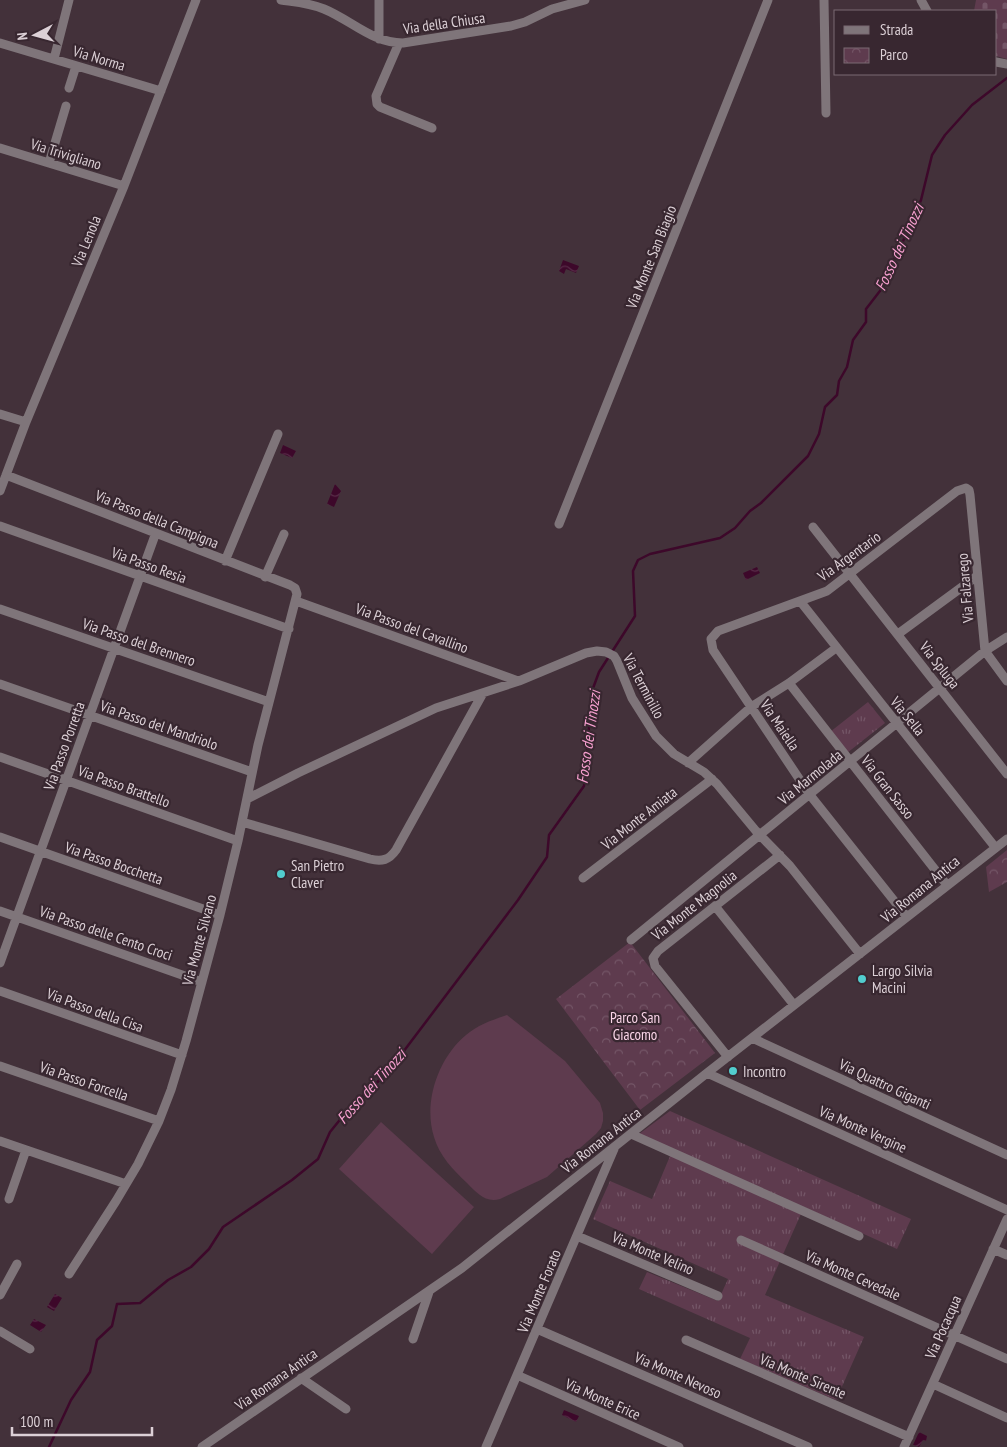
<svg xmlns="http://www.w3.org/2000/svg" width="1007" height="1447" font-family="'PT Sans Narrow',sans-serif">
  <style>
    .grass { fill: url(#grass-tufts) }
    .cemetery { fill: url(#cemetery-stones) }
    .park { fill: url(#park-crowns) }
    .pitch { fill: #5e3b4e }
    .water { fill: url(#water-waves) }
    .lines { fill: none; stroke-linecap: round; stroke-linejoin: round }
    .stream { stroke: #3d082a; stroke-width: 2.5 }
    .minor { stroke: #7f757a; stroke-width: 9 }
    .poi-dot { fill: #52cdce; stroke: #382730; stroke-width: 2 }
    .labels { text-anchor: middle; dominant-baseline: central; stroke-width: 4.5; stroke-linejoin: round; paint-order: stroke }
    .street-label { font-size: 15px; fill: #dcd0d6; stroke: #382730 }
    .poi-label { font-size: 15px; fill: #dcd0d6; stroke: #382730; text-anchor: start }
    .park-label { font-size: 15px; fill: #fad5e8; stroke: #382730 }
    .water-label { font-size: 16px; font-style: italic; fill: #f9a1d1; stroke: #382730 }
  </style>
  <defs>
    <pattern id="grass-tufts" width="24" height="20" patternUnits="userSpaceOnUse" patternTransform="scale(1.25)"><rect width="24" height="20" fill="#5e3b4e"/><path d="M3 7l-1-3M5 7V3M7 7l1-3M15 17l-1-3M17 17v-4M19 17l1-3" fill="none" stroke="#745667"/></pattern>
    <pattern id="cemetery-stones" width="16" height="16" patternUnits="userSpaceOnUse" patternTransform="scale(1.25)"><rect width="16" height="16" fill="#5e3b4e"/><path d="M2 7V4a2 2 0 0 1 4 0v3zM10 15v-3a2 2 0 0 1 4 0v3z" fill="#745667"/></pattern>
    <pattern id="park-crowns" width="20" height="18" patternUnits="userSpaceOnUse" patternTransform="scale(1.25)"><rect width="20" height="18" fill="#5e3b4e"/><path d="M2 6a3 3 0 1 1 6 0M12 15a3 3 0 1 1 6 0" fill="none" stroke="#745667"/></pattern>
    <pattern id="water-waves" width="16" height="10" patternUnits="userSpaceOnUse" patternTransform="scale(1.25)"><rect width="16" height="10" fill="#3d082a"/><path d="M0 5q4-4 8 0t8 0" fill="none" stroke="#582b48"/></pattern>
  </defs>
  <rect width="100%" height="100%" fill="#43313a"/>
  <path class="grass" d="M868,702L885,723L847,753L830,732Z
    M670,1111L911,1219L897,1249L804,1207L765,1295L864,1337L836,1400L740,1359L750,1338L639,1289L647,1272L718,1301L728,1279L593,1219L610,1181L652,1199L673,1149L639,1134Z"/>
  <path class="cemetery" d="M976,0H1007V59L996,56V11H974Z"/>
  <path class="park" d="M1007,850V882L989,892L986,867Z
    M630,942L715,1053L640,1110L556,999Z"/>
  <path class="pitch" d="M507,1015L565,1061L600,1103L603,1113V1121L601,1128L596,1134L547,1177L500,1199C485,1203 477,1193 467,1183C453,1170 439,1155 434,1137C423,1103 438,1058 466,1035C478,1025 492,1020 507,1015Z
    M381,1122L474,1207L432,1254L339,1169Z"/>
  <path class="water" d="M563,260L579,266L576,273L566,269L564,274L559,271Z
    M283,445L296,451L292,458L280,453Z
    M335,484L341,491L334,507L327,504Z
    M757,567L760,573L746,580L743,573Z
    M55,1294L62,1298L54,1311L47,1307Z
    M34,1319L46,1325L41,1332L30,1325Z
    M564,1410L579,1416L576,1422L562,1415Z
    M919,1432L927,1436L926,1441L923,1440L919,1447L913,1445Z"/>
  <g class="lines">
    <path class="stream" d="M49,1447L71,1400L90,1372L97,1340L112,1326L117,1304L140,1303L168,1280L191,1267L209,1249L223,1227L292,1180L318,1159L330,1132L347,1111L388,1072L518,900L547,857L549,835L584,786L592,691L599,672L635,616L633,571L638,560L650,554L720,538L735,528L750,511L761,503L808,456L819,434L825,407L837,395L839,381L847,367L853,340L866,322V309L883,287L886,271L897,255L921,200L932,155L945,135L972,105L1007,78"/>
    <path class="minor" d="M281,0C295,2 310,3 324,9C351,20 372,43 403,43L511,26L525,22L552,9L585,0
      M379,0V39
      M824,0L826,113
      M921,0L927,11
      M0,43L161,91
      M399,43L376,96L377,104L380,107L432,128
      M54,59L69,0
      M996,62L1007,64
      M69,88L76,66
      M0,148L124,186
      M49,163L66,106
      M0,414L26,422
      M6,475L290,585L295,588L297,594L258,745L238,841L220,915L186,1041L171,1090L159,1121L138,1164L116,1201L69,1274
      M0,491L26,422L124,186L196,0
      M559,524L768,0
      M0,526L289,629
      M813,527L1007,774
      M225,561L278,434
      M265,577L284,534
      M296,601L518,681
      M800,601L995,847
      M0,609L269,702
      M898,634L977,576
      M789,683L947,885
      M0,684L252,772
      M0,757L238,841
      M688,763L751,707L789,683L836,648
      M247,799L298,773L436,708L519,681L586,653L597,651L606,652L614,656L617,661L632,698L656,736L674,754L704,772L717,784L756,831L790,866L860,954
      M242,822L370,859C382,862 389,860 396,850L483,693
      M0,837L220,915
      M583,878L712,779
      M715,906L794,1005
      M0,911L202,982
      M907,917L810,795L713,650L711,639L718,631L827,591L957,491L966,488L969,490L970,495L985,651L1007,681
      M631,940L985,651L1007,637
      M0,963L154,538
      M0,991L182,1055
      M752,1038L1007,1155
      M728,1057L655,966L653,958L658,951L780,855
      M0,1066L159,1121
      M707,1073L1007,1210
      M631,1134L859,1236
      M0,1141L126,1184
      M9,1199L26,1150
      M577,1236L718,1296
      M741,1240L1007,1359
      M993,1249L1007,1255
      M0,1295L17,1264
      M537,1329L808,1447
      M0,1331L30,1349
      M413,1339L429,1292
      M686,1340L909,1437
      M517,1375L679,1447
      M301,1378L346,1409
      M933,1384L1007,1418
      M202,1447L462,1268L707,1073L1007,839
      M486,1447L614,1149
      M904,1447L1007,1219"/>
  </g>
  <g class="poi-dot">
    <circle cx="281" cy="874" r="5"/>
    <circle cx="862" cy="979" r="5"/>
    <circle cx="733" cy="1071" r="5"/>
  </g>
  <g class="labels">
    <g class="street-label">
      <text transform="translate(444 23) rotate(-8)">Via della Chiusa</text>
      <text transform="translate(99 58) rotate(17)">Via Norma</text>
      <text transform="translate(66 154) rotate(17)">Via Trivigliano</text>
      <text transform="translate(86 241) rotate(-68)">Via Lenola</text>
      <text transform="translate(651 257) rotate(-68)">Via Monte San Biagio</text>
      <text transform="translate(157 519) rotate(22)">Via Passo della Campigna</text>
      <text transform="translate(849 556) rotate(-36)">Via Argentario</text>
      <text transform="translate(149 565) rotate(20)">Via Passo Resia</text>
      <text transform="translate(965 588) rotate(-95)">Via Falzarego</text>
      <text transform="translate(412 628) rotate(20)">Via Passo del Cavallino</text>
      <text transform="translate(139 642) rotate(19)">Via Passo del Brennero</text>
      <text transform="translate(940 665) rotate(52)">Via Spluga</text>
      <text transform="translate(644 686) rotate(62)">Via Terminillo</text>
      <text transform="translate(908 716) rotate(51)">Via Sella</text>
      <text transform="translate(159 725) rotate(19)">Via Passo del Mandriolo</text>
      <text transform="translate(780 725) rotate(56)">Via Maiella</text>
      <text transform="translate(64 746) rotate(-70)">Via Passo Porretta</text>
      <text transform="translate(810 777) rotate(-39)">Via Marmolada</text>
      <text transform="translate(124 786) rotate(20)">Via Passo Brattello</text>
      <text transform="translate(888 787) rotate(52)">Via Gran Sasso</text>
      <text transform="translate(639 818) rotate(-38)">Via Monte Amiata</text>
      <text transform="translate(114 863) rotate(19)">Via Passo Bocchetta</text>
      <text transform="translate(920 889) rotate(-39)">Via Romana Antica</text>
      <text transform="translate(694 905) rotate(-38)">Via Monte Magnolia</text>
      <text transform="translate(106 933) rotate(19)">Via Passo delle Cento Croci</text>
      <text transform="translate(199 940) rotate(-75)">Via Monte Silvano</text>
      <text transform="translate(95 1010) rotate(20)">Via Passo della Cisa</text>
      <text transform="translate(84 1081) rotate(19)">Via Passo Forcella</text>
      <text transform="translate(885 1084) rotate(25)">Via Quattro Giganti</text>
      <text transform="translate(863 1129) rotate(24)">Via Monte Vergine</text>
      <text transform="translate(601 1140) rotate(-38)">Via Romana Antica</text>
      <text transform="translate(653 1253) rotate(23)">Via Monte Velino</text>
      <text transform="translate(853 1275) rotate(24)">Via Monte Cevedale</text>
      <text transform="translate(539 1291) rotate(-67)">Via Monte Forato</text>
      <text transform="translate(943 1327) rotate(-66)">Via Pocacqua</text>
      <text transform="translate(678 1375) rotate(24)">Via Monte Nevoso</text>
      <text transform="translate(803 1376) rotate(23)">Via Monte Sirente</text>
      <text transform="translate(276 1379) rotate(-35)">Via Romana Antica</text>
      <text transform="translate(603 1399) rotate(24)">Via Monte Erice</text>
    </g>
    <g class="poi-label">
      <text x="291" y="865">San Pietro<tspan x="291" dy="17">Claver</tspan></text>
      <text x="872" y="970">Largo Silvia<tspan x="872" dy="17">Macini</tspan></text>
      <text x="743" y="1071">Incontro</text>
    </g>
    <g class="park-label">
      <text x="635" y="1017">Parco San<tspan x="635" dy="17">Giacomo</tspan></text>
    </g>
    <g class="water-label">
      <text transform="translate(899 247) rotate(-65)">Fosso dei Tinozzi</text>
      <text transform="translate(588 737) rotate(-82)">Fosso dei Tinozzi</text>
      <text transform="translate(371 1086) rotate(-48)">Fosso dei Tinozzi</text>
    </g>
  </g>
  <rect x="834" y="10" width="162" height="65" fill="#382730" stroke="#7a6b72"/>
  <rect x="844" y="26" width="25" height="8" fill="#7f757a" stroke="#7a6b72"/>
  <text x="880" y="35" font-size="15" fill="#dcd0d6">Strada</text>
  <rect x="844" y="48" width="25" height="15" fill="url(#park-crowns)" stroke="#7a6b72"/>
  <text x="880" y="60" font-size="15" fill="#dcd0d6">Parco</text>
  <g transform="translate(35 35) rotate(264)" stroke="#382730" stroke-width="4" paint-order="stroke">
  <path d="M0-4L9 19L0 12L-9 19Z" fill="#dcd0d6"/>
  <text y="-8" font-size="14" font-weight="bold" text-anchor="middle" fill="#dcd0d6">N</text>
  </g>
  <path d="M12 1427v8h140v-8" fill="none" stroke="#dcd0d6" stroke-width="2.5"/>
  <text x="20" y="1427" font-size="15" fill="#dcd0d6" stroke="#382730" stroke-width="4" paint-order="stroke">100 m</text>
</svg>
